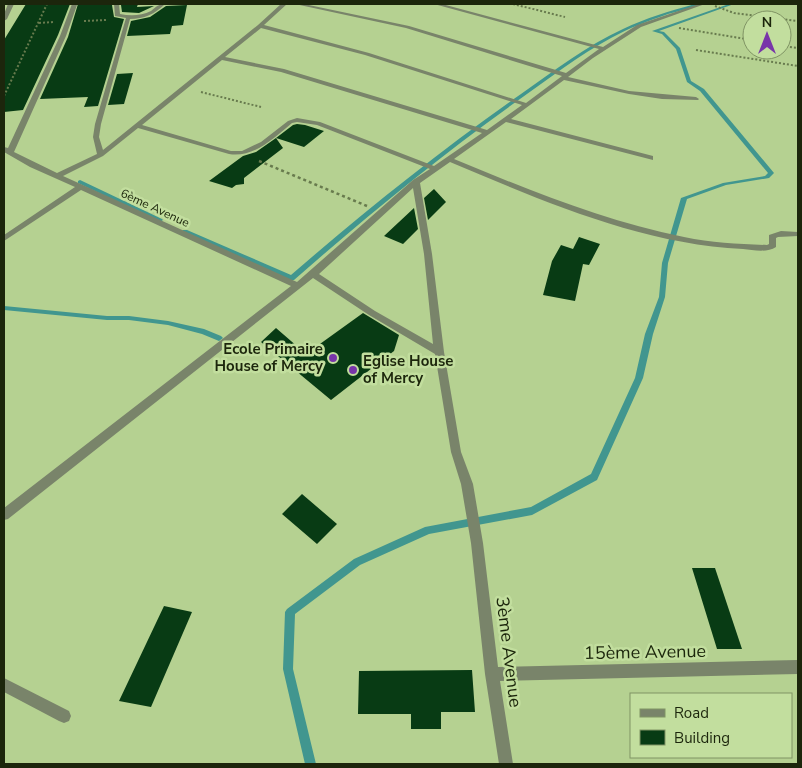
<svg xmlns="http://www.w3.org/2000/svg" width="802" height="768" font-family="'Nunito Sans',sans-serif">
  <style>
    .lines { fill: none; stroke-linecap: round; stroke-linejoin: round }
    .stream { fill: #41968f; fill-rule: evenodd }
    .building { fill: #083b14 }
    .path-far1 { stroke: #687b4e; stroke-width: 2; stroke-dasharray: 2 2; stroke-linecap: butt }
    .path { stroke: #687b4e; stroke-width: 2.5; stroke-dasharray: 3 3; stroke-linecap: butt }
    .minor { fill: #79846a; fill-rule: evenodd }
    .poi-dot { fill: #7835a9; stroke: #c2de9e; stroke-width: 2 }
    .labels { text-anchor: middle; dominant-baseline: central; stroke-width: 5; stroke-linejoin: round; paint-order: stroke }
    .far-street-label { font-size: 12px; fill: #1c260c; stroke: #c2de9e }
    .poi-label { font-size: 15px; font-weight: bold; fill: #1c260c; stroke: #c2de9e; text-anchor: end }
    .near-street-label { font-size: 18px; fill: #1c260c; stroke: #c2de9e }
  </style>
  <rect width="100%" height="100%" fill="#b5d191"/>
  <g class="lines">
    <path class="stream" d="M695,4H700C690,9 678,11 668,14C648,21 629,28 611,38C579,55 550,78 520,99C441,155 367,216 294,280H290L182,231L183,230H187L291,275C365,211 441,150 521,94C554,71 586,46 623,29C646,18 670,11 695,4Z
      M729,4H734L659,31L664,32L680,48L691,81L704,89L774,173L769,178L726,185L687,199L668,263L665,297L653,334L643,378L597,480L532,515L429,534L360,565L295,614L293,669L316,764H305L283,669L285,612L287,609L354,559L425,527L531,507L591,474L635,378L645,334L659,297L662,263L681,198L723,183L765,176L768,173L700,91L687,82L676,49L662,34L652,31Z
      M80,180L162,219L163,220L160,222L158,221L78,183V181Z
      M4,306L107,316H129L168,321L204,329L221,336L223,338L219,341L202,334L168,325L129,320H107L4,310Z"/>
  </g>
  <path class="building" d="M26,4H70L58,35L23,110L4,112V40Z
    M78,4L112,5L114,17L124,19L98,106L84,107L88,97L40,99L68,37Z
    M138,4L137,7L154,6L139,13L122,12L121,5Z
    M187,5L183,25L172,26L170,34L127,36L131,21L150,17L166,6Z
    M133,73L124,104L108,105L117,74Z
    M297,124L305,125L324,131L304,147L276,138L293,125Z
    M276,138L283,148L244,178V184L236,185L232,188L209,181L243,156L256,152Z
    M434,189L446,202L428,220L424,198Z
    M414,208L418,229L403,244L384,236Z
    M579,237L600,244L589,265L583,264L575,301L543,295L552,261L561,245L573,249Z
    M363,313L399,335L394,351L331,400L261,342L276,328L306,354Z
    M302,494L337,524L317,544L282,514Z
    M692,568H715L742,649H717Z
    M164,606L192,612L151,707L119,701Z
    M472,670L475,712H441V729H411V714H358L359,671Z"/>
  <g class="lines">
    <path class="path-far1" d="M513,4L565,17
      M715,6L734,13L798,21
      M84,21L106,20
      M39,23L53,22
      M679,28L752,40
      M782,46L798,48
      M696,50L798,66
      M201,92L261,107
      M4,96L47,4"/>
    <path class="path" d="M259,161L367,206"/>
    <path class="minor" d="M8,4H14L7,19L4,21V14Z
      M72,4L77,5L66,36L14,152L57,173L97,154L93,137L95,124L126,18L115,16L114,4H119L120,14C130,16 141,16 151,11C156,7 158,4 165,4C155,14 144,19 130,19L101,124L99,137L103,150L258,25L281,4H287L264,25L369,53L526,103L562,76L406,28L295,4H304L409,26L566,73L599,49L434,4H442L603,47L637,25L699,4H705L641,27L593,58L568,77L629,91L696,97L699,99L698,100L662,99L629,94L564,80L511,119L653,156V160L506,122L454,159C529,190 604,221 684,237C712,243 739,244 767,245L769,244V235L781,231L798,232V236L778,237L776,238V247C767,253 753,250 743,249C640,244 543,201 450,162L420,183L432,254L444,352L461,452L473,484L483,543L498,667L798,660V674L500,681L513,764H499L485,674L471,543L461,484L451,452L435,354L369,315L313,278L8,519L4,520V508L291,286L81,190L4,241V235L75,187L30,167L4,152V147L8,148L60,36ZM261,28L365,55L522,105L487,130L284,69L225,57ZM222,60L281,72L482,133L434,166L320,122L297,118L288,121L261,142L242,151H231L142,125ZM297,122L317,125L430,169L413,180L297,282L63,176L103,156L138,128L229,154C254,158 274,138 292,123ZM413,188L424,254L433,344L375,311L319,274Z
      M4,678L69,711L71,716L69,721L64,723L59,721L4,692Z"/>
  </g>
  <g class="poi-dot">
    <circle cx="333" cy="358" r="5"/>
    <circle cx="353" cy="370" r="5"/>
  </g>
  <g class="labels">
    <g class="far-street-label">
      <text transform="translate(155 208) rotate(25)">6ème Avenue</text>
    </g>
    <g class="poi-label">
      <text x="323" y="349">Ecole Primaire<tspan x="323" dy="17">House of Mercy</tspan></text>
      <text x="363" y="361" text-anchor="start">Eglise House<tspan x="363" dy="17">of Mercy</tspan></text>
    </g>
    <g class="near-street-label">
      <text transform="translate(509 652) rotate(83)">3ème Avenue</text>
      <text transform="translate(645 652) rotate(-1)">15ème Avenue</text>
    </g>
  </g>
  <rect width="802" height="768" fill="none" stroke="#1c260c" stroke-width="10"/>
  <rect x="630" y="693" width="162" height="65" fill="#c2de9e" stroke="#809464"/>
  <rect x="640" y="709" width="25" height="8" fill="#79846a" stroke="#809464"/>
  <text x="674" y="718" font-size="15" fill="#1c260c">Road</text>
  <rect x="640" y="730" width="25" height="15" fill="#083b14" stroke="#809464"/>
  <text x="674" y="743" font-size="15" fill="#1c260c">Building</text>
  <g transform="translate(767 35)"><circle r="24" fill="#c2de9e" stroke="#809464"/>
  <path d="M0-4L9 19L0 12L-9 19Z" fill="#7835a9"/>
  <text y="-8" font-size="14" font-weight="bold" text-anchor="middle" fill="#1c260c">N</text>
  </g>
</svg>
